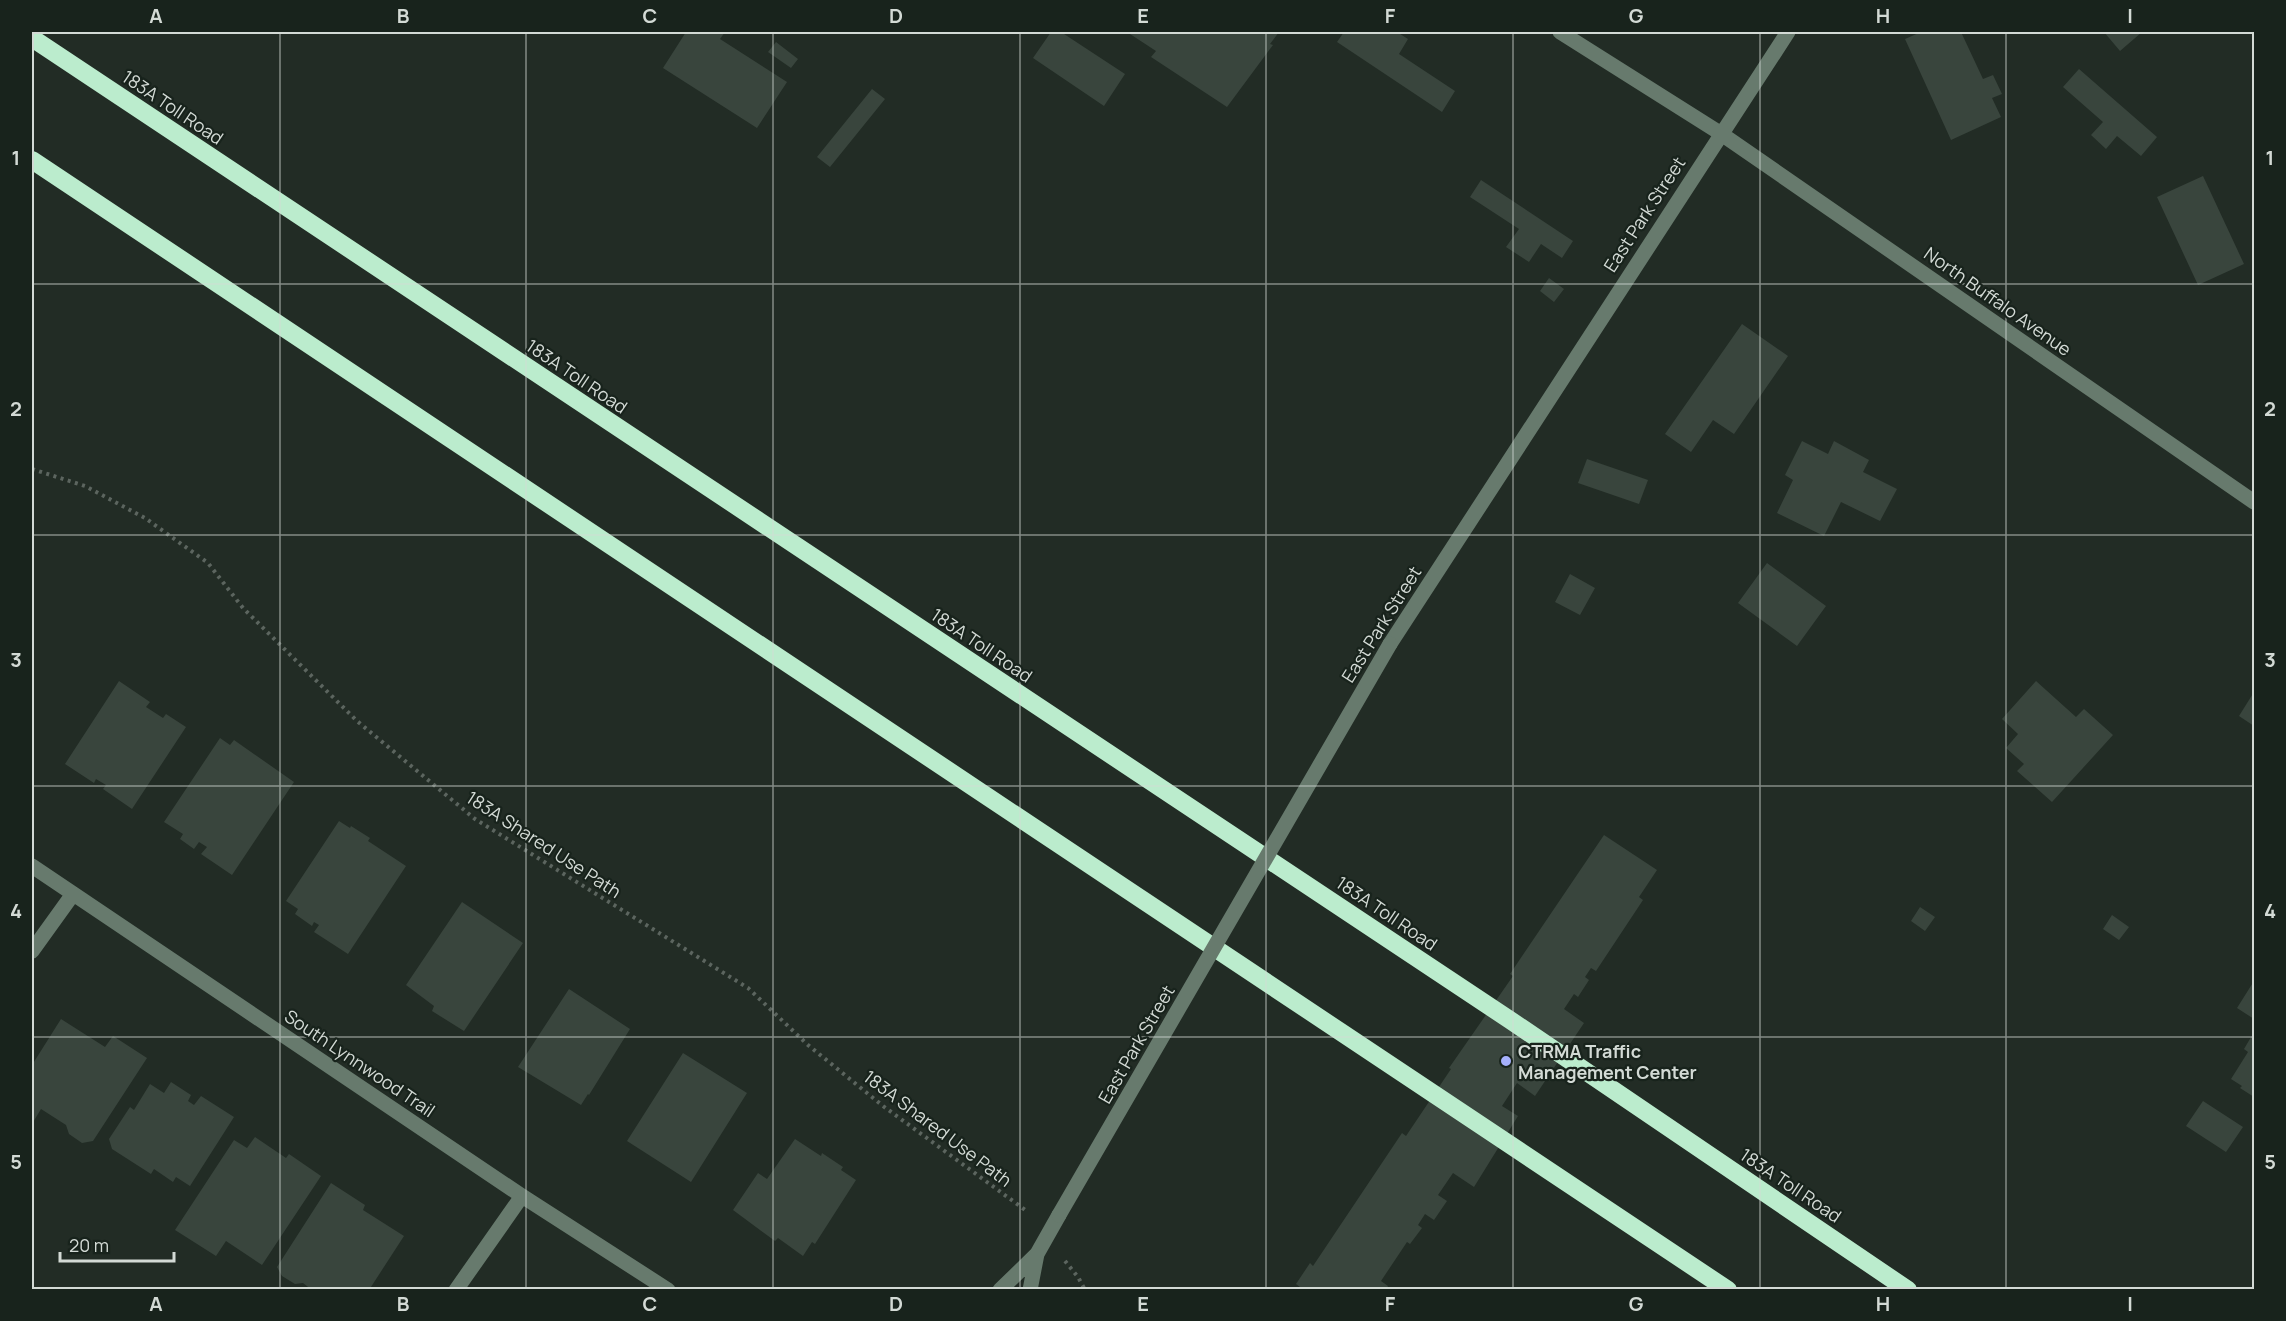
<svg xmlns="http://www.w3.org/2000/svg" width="2286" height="1321" font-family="Manrope,sans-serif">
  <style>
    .building { fill: #39453d }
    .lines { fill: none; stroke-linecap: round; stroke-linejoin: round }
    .path { stroke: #5c655f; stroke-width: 4; stroke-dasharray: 3 4.5; stroke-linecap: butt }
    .minor { stroke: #677a6d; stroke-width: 15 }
    .highway { stroke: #bbeccd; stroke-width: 18 }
    .minor-bridge { stroke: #677a6d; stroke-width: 15 }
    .grid { fill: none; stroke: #d3dad5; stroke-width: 1.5; stroke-opacity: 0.55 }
    .poi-dot { fill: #a6b1fc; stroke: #18231c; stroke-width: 2 }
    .labels { text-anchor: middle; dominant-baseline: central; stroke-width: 4.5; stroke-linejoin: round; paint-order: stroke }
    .street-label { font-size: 18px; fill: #d3dad5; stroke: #18231c }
    .poi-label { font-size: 18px; font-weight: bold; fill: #d3dad5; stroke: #18231c; text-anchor: start }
    .neatline { fill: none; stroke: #d3dad5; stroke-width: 2 }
    .grid-label { font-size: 20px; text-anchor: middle; font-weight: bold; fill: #d3dad5 }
  </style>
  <rect width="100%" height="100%" fill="#222c25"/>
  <path class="building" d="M686,32H725L720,39L787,82L757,128L663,68Z
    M1051,32H1061L1125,74L1104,106L1033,58Z
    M1132,32H1279L1270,44L1273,45L1227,107L1151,57L1156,51L1130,34Z
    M1344,32H1365L1369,34L1370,32H1397L1408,39L1399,54L1455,91L1442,112L1337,42Z
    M1921,32H1961L1983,79L1993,75L2002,94L1992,98L2001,117L1951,140L1905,39Z
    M2104,32H2142L2120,51Z
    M776,42L798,59L791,68L768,52Z
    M2079,69L2157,137L2141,156L2117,136L2106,149L2091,135L2103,122L2063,87Z
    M872,89L885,99L830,167L817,157Z
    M2203,176L2244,264L2198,285L2157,197Z
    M1481,180L1573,241L1562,258L1541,244L1529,262L1506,247L1519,229L1470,197Z
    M1549,278L1564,289L1554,302L1540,291Z
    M1742,324L1788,356L1734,434L1713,420L1691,452L1665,434Z
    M1802,441L1828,454L1834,441L1869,460L1863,472L1897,489L1880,521L1841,502L1824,536L1777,513L1793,480L1785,475Z
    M1587,459L1648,480L1639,504L1578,483Z
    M1767,563L1826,606L1797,646L1738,603Z
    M1570,574L1595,588L1580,615L1555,602Z
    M119,681L150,702L146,707L163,718L166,714L186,727L132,809L103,789L106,785L96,779L94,783L65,764Z
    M2036,681L2076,717L2084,709L2113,735L2052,802L2017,771L2024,764L2006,748L2018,734L2002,719Z
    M2254,692V726L2239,716Z
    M220,738L230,745L234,740L294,782L232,875L201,854L207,847L199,842L194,849L180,839L183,834L164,822Z
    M339,821L350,828L351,826L370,838L368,841L406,866L348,954L314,932L319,925L314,922L312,926L295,914L298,909L286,901Z
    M1604,835L1657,870L1639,897L1643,900L1596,971L1591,968L1585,977L1589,980L1578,997L1574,994L1564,1009L1584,1023L1535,1096L1517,1083L1502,1106L1518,1116L1474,1187L1453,1173L1438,1195L1447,1201L1434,1220L1425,1214L1418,1225L1422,1228L1410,1244L1407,1242L1381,1281L1388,1286L1386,1290H1304L1296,1284L1310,1263L1313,1266L1402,1133L1406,1136L1451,1069L1449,1068L1513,976L1510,974Z
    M462,902L523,943L464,1031L432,1011L434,1006L406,985Z
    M1920,907L1935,917L1925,931L1911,921Z
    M2112,915L2129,927L2119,940L2103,929Z
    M2254,981V1019L2237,1008Z
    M569,989L630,1029L589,1095L588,1094L581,1105L518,1067Z
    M61,1019L105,1047L113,1036L147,1058L93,1141L82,1143L69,1134L66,1125L41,1109L32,1124V1065Z
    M2254,1032V1097L2240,1088L2242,1086L2231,1079L2248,1052L2244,1049Z
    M683,1053L747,1093L691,1182L627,1141Z
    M171,1082L191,1095L188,1101L194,1105L201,1096L234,1117L190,1186L176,1177L173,1182L154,1169L151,1174L112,1149L109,1139L130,1107L134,1110L150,1084L164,1093Z
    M2203,1101L2243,1127L2226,1152L2186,1126Z
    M255,1137L286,1158L289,1154L321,1176L262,1265L226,1241L216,1256L175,1230L234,1140L247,1148Z
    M795,1139L821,1156L822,1153L843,1167L841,1170L856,1180L815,1244L812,1242L803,1256L778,1238L775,1241L733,1210L758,1173L767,1179Z
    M331,1183L365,1205L363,1210L404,1236L369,1290H312L303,1283L295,1284L282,1276L277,1267Z"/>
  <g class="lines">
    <path class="path" d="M32,469L85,486L145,518L208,563L243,608L357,721L475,819L748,988L808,1045L883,1106L1028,1212
      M1065,1261L1078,1277L1085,1290"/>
    <path class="minor" d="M1560,32L1720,133L2254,502
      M1390,644L1788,32
      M32,866L522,1196L668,1290
      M32,951L73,894
      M456,1290L522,1196
      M1000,1290L1037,1254L1059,1215
      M1030,1290L1037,1254"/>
    <path class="highway" d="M32,38L1510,1020L1908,1290
      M32,160L1728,1290"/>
    <path class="minor-bridge" d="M1059,1215L1390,644"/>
  </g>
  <path class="grid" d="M280,32V1290M526,32V1290M773,32V1290M1020,32V1290M1266,32V1290M1513,32V1290M1760,32V1290M2006,32V1290M32,284H2254M32,535H2254M32,786H2254M32,1037H2254"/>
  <circle class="poi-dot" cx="1506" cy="1061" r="6"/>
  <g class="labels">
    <g class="street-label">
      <text transform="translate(173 107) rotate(34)">183A Toll Road</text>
      <text transform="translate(1644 214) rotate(-57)">East Park Street</text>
      <text transform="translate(1998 301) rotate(35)">North Buffalo Avenue</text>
      <text transform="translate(577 376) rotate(34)">183A Toll Road</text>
      <text transform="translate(1381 624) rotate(-58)">East Park Street</text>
      <text transform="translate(982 645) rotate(34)">183A Toll Road</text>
      <text transform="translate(544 844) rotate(33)">183A Shared Use Path</text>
      <text transform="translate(1387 913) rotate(34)">183A Toll Road</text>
      <text transform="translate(1136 1044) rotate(-60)">East Park Street</text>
      <text transform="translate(360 1063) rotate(34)">South Lynnwood Trail</text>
      <text transform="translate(938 1128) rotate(37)">183A Shared Use Path</text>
      <text transform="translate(1791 1185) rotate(34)">183A Toll Road</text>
    </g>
    <g class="poi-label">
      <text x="1518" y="1051">CTRMA Traffic<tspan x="1518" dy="21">Management Center</tspan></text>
    </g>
  </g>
  <rect width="2286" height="1321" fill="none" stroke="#18231c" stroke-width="66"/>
  <path d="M60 1252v9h114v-9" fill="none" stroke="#d3dad5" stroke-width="3"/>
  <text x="69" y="1252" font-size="18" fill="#d3dad5" stroke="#18231c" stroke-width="4.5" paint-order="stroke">20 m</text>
  <rect x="33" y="33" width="2220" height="1255" class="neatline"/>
  <g class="grid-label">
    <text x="156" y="23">A</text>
    <text x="403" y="23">B</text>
    <text x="650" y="23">C</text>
    <text x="896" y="23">D</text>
    <text x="1143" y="23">E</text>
    <text x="1390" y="23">F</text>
    <text x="1636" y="23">G</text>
    <text x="1883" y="23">H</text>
    <text x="2130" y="23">I</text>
    <text x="16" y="165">1</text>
    <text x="2270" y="165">1</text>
    <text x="16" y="416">2</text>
    <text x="2270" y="416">2</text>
    <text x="16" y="667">3</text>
    <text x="2270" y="667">3</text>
    <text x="16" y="918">4</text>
    <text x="2270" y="918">4</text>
    <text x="16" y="1169">5</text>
    <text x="2270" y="1169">5</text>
    <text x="156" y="1311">A</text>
    <text x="403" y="1311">B</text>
    <text x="650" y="1311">C</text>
    <text x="896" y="1311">D</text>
    <text x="1143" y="1311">E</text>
    <text x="1390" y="1311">F</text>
    <text x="1636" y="1311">G</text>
    <text x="1883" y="1311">H</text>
    <text x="2130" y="1311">I</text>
  </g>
</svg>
